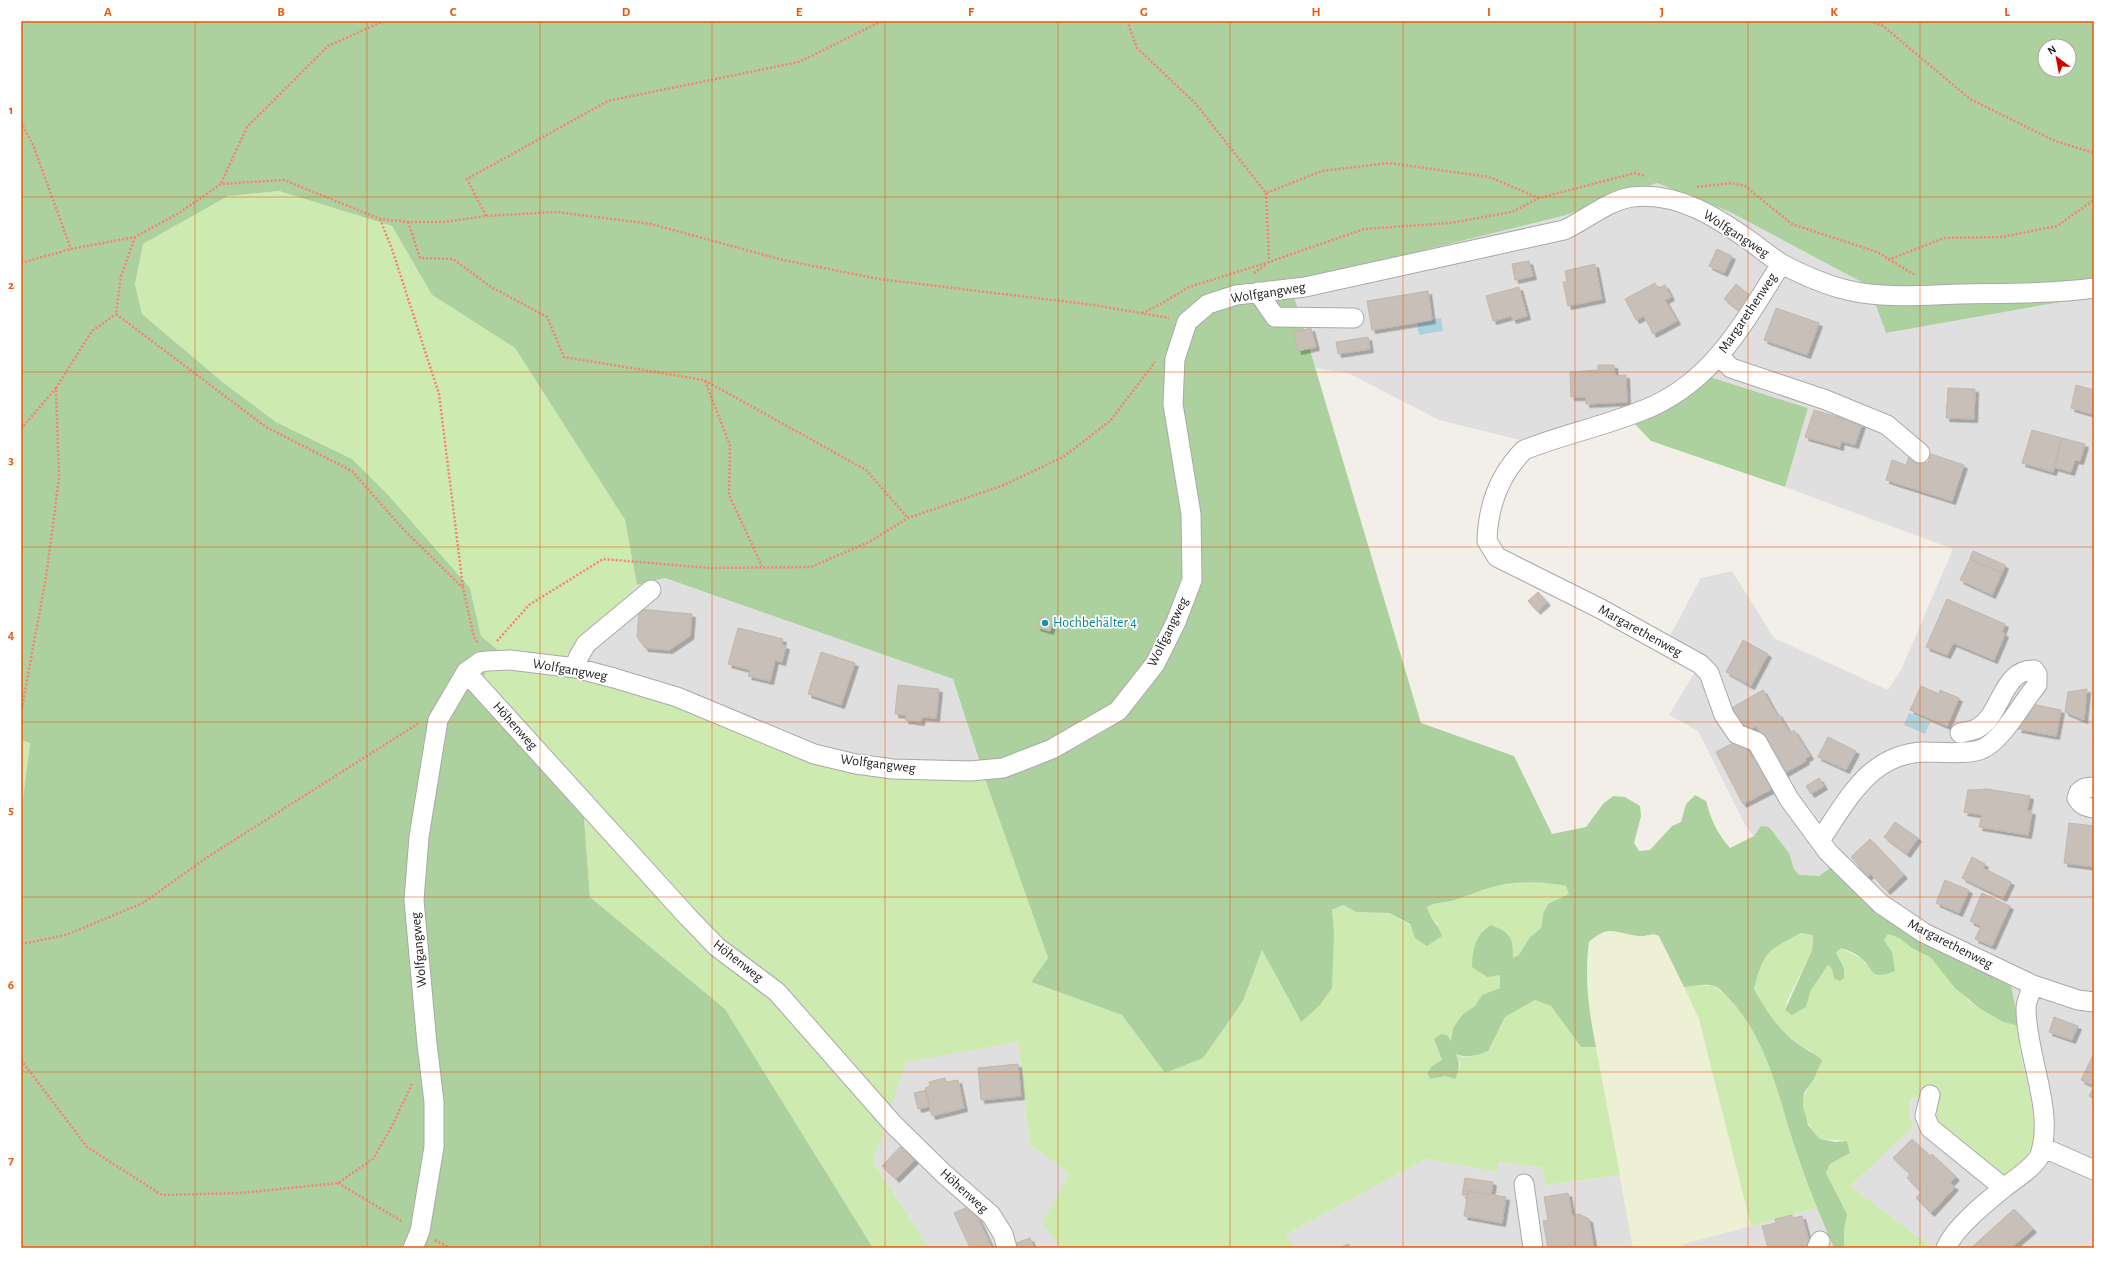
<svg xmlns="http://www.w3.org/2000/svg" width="2115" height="1269" font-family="'Alegreya Sans',sans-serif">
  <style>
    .residential { fill: #e0dfdf }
    .farmland { fill: #eef0d5 }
    .grass { fill: #cdebb0 }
    .forest { fill: #add19e; fill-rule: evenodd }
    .water { fill: #aad3df }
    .building { fill: #c7bfb8; stroke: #c4b6ab; filter: url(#shadow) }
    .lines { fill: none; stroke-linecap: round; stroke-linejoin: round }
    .minor-casing { stroke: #a9a9a9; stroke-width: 21 }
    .path { stroke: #fa8072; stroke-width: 2.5; stroke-dasharray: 2 2; stroke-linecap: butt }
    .minor { stroke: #fff; stroke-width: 19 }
    .grid { fill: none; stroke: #e8590c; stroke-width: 1; stroke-opacity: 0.55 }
    .culture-dot { fill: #0f9aa8; stroke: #fff; stroke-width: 1.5 }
    .labels { text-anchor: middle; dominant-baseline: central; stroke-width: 3.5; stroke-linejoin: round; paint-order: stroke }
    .street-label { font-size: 14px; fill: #222; stroke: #fff }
    .culture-label { font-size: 14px; fill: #0d838f; stroke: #fff; text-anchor: start }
    .neatline { fill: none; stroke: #e8590c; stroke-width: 1.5 }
    .grid-label { font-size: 13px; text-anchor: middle; font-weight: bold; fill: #e8590c }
  </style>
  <defs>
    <filter id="shadow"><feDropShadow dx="3.5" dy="3.5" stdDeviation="0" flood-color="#0004"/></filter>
  </defs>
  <rect width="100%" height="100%" fill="#f2efe9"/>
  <path class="residential" d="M1657,183L1730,212L1869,286L1887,333L2094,296V1248H1933L1850,1186L1913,1127L1908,1108L1910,1101L1916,1097H1922L2032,1143V1123L2028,1089L2020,1049L2019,1026L2010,980L1924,933L1839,862L1794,893L1744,823L1698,731L1669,715L1700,664L1665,645L1701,578L1732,571L1774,638L1888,690L1901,670L1953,549L1785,487L1808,408L1710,377L1544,446L1439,420L1348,373L1314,368L1290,282L1563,216Z
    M665,578L953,679L980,766L850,757L563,658L637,585Z
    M1018,1042L1030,1145L1069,1173L1044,1223L1061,1248H929L873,1162L906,1061Z
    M1426,1159L1498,1172V1162L1542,1167L1546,1185L1620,1175L1633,1248H1294L1286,1234Z
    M1817,1208L1834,1248H1684L1683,1244Z"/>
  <path class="farmland" d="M1611,930L1639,936L1653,933L1659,936L1699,1019L1751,1226L1684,1244V1248H1633L1588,1005L1587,959L1589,942L1599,934Z"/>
  <path class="grass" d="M279,191L392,226L432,295L515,348L625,520L637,585L563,658L499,651L481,636L470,588L352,459L276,422L225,384L142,314L135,284L143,244L228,196Z
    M488,666L535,669L622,685L774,747L984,776L1048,958L1031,982L1122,1015L1165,1073L1243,1001L1262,950L1300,1021L1331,958L1334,931L1332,910L1343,905L1356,912L1388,913L1410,925L1415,938L1438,924L1429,916L1427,906C1435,902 1442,903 1451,901C1464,898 1476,892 1489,888C1514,881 1542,882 1567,886L1570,894L1560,899L1543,914L1541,928L1530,937L1520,955L1513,959L1509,935L1491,925L1483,929L1479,940L1500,975V988L1483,995L1475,1006L1463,1014L1451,1042L1447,1035L1441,1034L1434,1039L1442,1060L1432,1066L1430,1079L1446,1076L1460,1069V1064L1456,1054L1463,1057L1474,1056L1500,1028L1505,1017L1535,1000L1551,1006L1581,1047H1596L1620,1175L1546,1185L1542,1167L1498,1162V1172L1426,1159L1286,1234L1294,1248H1061L1043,1223L1069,1173L1030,1145L1018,1042L906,1062L873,1162L929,1248H873L725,1009L590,897L584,817L477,695Z
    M21,740L30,742L21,813Z
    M1801,933L1813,935L1812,950L1787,1001L1785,1010L1806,1007L1811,990L1828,965L1832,969L1844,968L1836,953L1841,948L1862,959L1866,964L1892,952L1884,940L1888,934L1899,938L1912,948L1931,958L1969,1001L1979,1008L2003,1022L2019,1026C2019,1034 2019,1043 2020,1050C2024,1075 2039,1121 2032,1144C2028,1159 2016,1167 2005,1177L1938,1122L1922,1097C1902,1095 1910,1116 1913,1127L1850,1186L1933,1248H1844V1230L1847,1214L1826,1173L1830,1164L1850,1153L1847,1141L1820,1139C1801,1117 1796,1104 1814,1079L1811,1051C1784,1037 1768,1015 1754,989C1764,951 1767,951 1801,933Z
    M1695,985L1713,986L1725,994L1745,1017L1762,1045L1771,1069L1799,1162L1817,1208L1751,1226L1699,1019L1684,987Z"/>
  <path class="forest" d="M21,21H2094V296L1886,333L1869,286L1730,212L1657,183L1563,216L1290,283L1421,723L1514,756L1552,834L1586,827L1603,804L1613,796L1625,797L1640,806L1641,816L1634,843L1639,851L1650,850L1672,826L1681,822L1686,804L1695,795L1706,801C1711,820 1717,833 1730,848L1754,836L1761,826L1769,827L1789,853L1794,869L1799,875L1819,876L1838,862L1881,904L2010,980L2019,1026L2003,1022L1979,1008L1955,988L1931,958L1912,948L1899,938L1888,934L1884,940L1892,952L1895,971C1868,981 1876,970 1861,958C1855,953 1848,950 1841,948L1836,953L1844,968V978L1840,981L1834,978L1832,969L1828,965L1811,990L1806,1007L1792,1015L1785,1010L1812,950L1813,935L1801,933C1767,951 1764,951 1754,989C1766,1010 1777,1028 1797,1043C1805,1049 1814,1053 1822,1060L1814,1079L1804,1093L1803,1106L1808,1125L1820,1139L1836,1142L1847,1141L1850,1153L1830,1164L1826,1173L1847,1214L1844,1230V1248H1834C1822,1220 1810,1192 1800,1163C1780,1108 1773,1050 1734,1004C1728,998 1722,989 1714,986C1705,983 1692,986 1684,987L1659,936C1651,932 1647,937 1638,936C1615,933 1609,924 1589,942C1584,978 1589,1012 1596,1047H1581L1551,1006L1535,1000L1505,1017L1488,1051C1477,1055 1468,1059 1456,1054C1460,1065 1460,1069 1455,1079L1446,1076L1430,1079L1427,1073L1432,1066L1442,1060L1434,1039L1441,1034L1447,1035L1451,1041L1453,1028L1463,1014L1475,1006L1482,995L1500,988V975L1487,977L1472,967C1472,952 1476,932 1491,925C1511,933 1513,937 1513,958L1519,955L1530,937L1541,928L1543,914L1548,904L1569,894L1566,886C1542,881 1513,881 1489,888C1476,892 1463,898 1451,901C1442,903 1435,902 1427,907C1430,920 1438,923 1442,936L1427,946L1415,938L1410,924L1389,913L1356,912L1343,905L1332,910L1334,931L1332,988L1320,1005L1301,1022L1262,950L1243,1001L1203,1058L1165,1073L1122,1015L1031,982L1048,958L984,776L953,679L665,578L637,585L625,520L515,348L432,295L392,226L279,191L228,196L143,244L135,284L142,314L225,384L276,422L352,459L388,495L470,588L481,636L499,651L488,666L477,695L584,817L590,897L725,1009L873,1248H21V813L30,743L21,740ZM2045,46H2069V70H2045Z
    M1710,377L1808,408L1785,487L1651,441L1634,423Z"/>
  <path class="water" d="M1441,318L1443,331L1419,335L1417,322Z
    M1909,713L1930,722L1925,734L1904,725Z"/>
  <path class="building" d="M1717,249L1732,256L1724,273L1709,266Z
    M1529,261L1533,276L1515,280L1512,264Z
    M1595,264L1602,299L1568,306L1563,282H1567L1565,271Z
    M1655,283L1658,288L1665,285L1671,297L1665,300L1677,321L1653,334L1644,316L1636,320L1625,299Z
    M1736,284L1752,297L1741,312L1724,299Z
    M1519,287L1527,316L1513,320L1511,316L1493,321L1486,296Z
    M1428,291L1432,320L1372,330L1367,301Z
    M1776,308L1819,323L1807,355L1764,340Z
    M1311,328L1316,347L1298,351L1294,332Z
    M1368,337L1370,349L1338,354L1336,342Z
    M1598,365H1614L1615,376L1626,375L1627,402L1586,404V397H1571L1570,372L1598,370Z
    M2076,385L2094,390L2092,414L2071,408Z
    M1948,388L1975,389L1974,419L1946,418Z
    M1814,410L1862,424L1855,445L1841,441L1840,447L1805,437Z
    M2032,430L2062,438L2053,472L2022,463Z
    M2062,438L2085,444L2080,461L2075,460L2071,472L2054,467Z
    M1931,454L1964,465L1952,501L1886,480L1892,460L1906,465L1909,457L1928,463Z
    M1973,551L2005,565L2002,573L1970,559Z
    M1970,559L2002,573L1992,595L1960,580Z
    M1538,592L1547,602L1537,611L1528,601Z
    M1947,599L2005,624L2002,632L2005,634L1994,660L1953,643L1947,655L1926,647Z
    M639,609L692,614L690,636L669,650L645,648L637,637Z
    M1041,616L1053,619L1050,631L1037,627Z
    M738,628L783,639L782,645L786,646L782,662L775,660L770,681L748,676L750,670L728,664Z
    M1743,640L1768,654L1751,686L1726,672Z
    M821,652L855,663L841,705L808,694Z
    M898,685L939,689L936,718L922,717L921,722L905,720L906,715L895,714Z
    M1921,686L1939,694L1940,690L1959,698L1947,726L1910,710Z
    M2087,689L2084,720L2065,712L2068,692Z
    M1763,690L1776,714L1778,713L1790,733L1794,730L1810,756L1805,759L1806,761L1783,774L1756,726L1741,734L1728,710Z
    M2032,704L2061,710L2056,736L2018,729Z
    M1828,737L1856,751L1846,770L1818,757Z
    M1742,738L1753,759L1760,755L1776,787L1743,804L1716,752Z
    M1819,778L1824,786L1811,794L1806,786Z
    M1987,789L2030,796L2027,811H2032L2028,835L1979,827L1982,815L1964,812L1968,790Z
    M1895,822L1918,838L1907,854L1884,837Z
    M2069,823L2094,826V867L2064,863Z
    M1870,839L1904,875L1887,891L1871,874L1866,878L1858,870L1860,867L1851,857Z
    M1972,857L1985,864L1983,868L2011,882L2003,898L1962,878Z
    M1945,880L1969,890L1959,913L1936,903Z
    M1982,893L2010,906L1992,946L1975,939L1981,926L1970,921Z
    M2054,1017L2078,1026L2072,1040L2049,1032Z
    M2094,1053V1099L2089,1096L2094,1086L2081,1080Z
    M1018,1064L1021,1096L981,1100L978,1068Z
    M945,1078L946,1082L958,1080L964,1108L932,1116L925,1088L930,1086L929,1082Z
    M926,1090L930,1106L918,1109L914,1093Z
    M1912,1139L1930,1156L1932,1154L1956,1177L1950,1183L1955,1187L1931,1213L1916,1198L1921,1192L1907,1178L1910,1174L1893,1158Z
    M902,1145L916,1159L896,1179L882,1166Z
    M1465,1178L1493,1182L1491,1195L1468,1191V1195H1462Z
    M1468,1191L1506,1197L1502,1223L1464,1216Z
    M1568,1193L1572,1216L1579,1214L1589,1219L1594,1248H1548L1543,1221L1548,1220L1544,1197Z
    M972,1205L992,1248H970L954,1213Z
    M2014,1209L2033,1229L2011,1248H1971Z
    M1792,1215L1793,1218L1802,1216L1811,1248H1768L1762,1226L1776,1223L1775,1219Z
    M1030,1238L1034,1248H1014L1013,1244Z
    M1349,1244L1350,1248H1338Z"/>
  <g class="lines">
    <defs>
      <path id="minor" d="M1781,264C1747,318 1715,378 1653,406C1611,425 1566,433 1524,450C1499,475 1488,506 1487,541L1497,557L1601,609L1700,664L1709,673L1724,715L1737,734L1757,742L1789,799L1828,852L1881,904L1924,933L2033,985L2078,1000L2094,1002
        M1258,292L1275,317L1354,318
        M1719,356L1731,368L1826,400L1887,425L1920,453
        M576,668L578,658L586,644L651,590
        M466,672L688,917L717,947L777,992L893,1124L944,1174L991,1215L1003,1234L1007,1248
        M2094,787L2085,788L2079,792L2077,798C2081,805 2086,807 2094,808
        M1820,840C1848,800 1869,754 1924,752C1940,752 1969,755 1982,749C2003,740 2022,702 2037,685V674L2034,670C2001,669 2002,717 1976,729C1971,731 1965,732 1960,733
        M1930,1095L1925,1116L1930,1128L2004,1188
        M2042,1147L2094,1170
        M1524,1184L1533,1248
        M413,1248L420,1231L434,1147V1102L427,1044L414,900L419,837L438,720L466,672L480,662L487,661L510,660L576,668L614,678L677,697L814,754L856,764L893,769L970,771L1003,768L1052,749L1118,711L1155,664L1176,622L1192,580L1191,514L1173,404L1175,359L1187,322L1208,304L1236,295L1305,287L1564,230C1586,220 1607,201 1632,197C1677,191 1718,218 1753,243C1762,250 1772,258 1782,264C1801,274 1826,285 1847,290C1884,299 1924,295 1961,294C2006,293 2050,294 2094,288
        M1817,1248L1820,1241
        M1946,1248C1955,1227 1986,1202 2005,1187C2015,1179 2035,1167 2040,1155C2055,1111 2026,1055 2026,1008C2026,1001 2031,992 2033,985"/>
    </defs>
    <use href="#minor" class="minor-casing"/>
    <path class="path" d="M1127,21L1137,48L1195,103L1266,193L1322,171L1389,163L1489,177L1539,198
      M1870,21L1883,26L1970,99L2055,141L2094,153
      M21,122L33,145L71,249
      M221,183L247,127L328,46L384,21
      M1697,187L1731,183L1745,186L1792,224L1877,252L1915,275
      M1266,193L1269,262
      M486,216L467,179L608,101L799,62L882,21
      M380,219L392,249L439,394L463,587
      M408,222L420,258L453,259L491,287L547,317L564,357L704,380L866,470L908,518
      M135,237L121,276L116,314L266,427L352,471L402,528L463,588L474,637L478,644
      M1888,260L1944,238L2001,237L2057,226L2094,200
      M21,263L71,249L135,237L179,213L221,184L284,180L380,219L408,222H444L486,216L556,212L651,224L783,260L879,279L1094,305L1169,318
      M1254,273L1267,264
      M1142,313L1159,305L1189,287L1269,262L1364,229L1450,223L1512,212L1539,198L1635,173L1645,176
      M705,381L730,445L729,495L762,566
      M21,429L56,388
      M497,641L529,605L603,559L709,568L811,567L869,542L908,518L1004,485L1063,457L1110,421L1155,362
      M21,713L46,577L59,478L56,388L92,331L116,314
      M21,944L66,935L143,903L209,856L419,723
      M21,1060L87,1147L162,1195L240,1193L338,1183L373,1159L393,1124L412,1084
      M338,1183L403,1222
      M435,1240L450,1248"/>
    <use href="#minor" class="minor"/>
  </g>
  <path class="grid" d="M195,21V1248M367,21V1248M540,21V1248M712,21V1248M885,21V1248M1058,21V1248M1230,21V1248M1403,21V1248M1575,21V1248M1748,21V1248M1920,21V1248M21,197H2094M21,372H2094M21,547H2094M21,722H2094M21,897H2094M21,1072H2094"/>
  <circle class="culture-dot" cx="1045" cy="623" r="4"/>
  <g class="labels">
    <g class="street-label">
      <text transform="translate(1736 234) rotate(33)">Wolfgangweg</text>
      <text transform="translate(1268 293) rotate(-9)">Wolfgangweg</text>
      <text transform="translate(1748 313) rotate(-56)">Margarethenweg</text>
      <text transform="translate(1640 631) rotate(29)">Margarethenweg</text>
      <text transform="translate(1168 632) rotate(-64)">Wolfgangweg</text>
      <text transform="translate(570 670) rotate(10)">Wolfgangweg</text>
      <text transform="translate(515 726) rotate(48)">Höhenweg</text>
      <text transform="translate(878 764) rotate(7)">Wolfgangweg</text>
      <text transform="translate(1950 944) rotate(27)">Margarethenweg</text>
      <text transform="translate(419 950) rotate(-95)">Wolfgangweg</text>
      <text transform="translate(738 961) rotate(38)">Höhenweg</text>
      <text transform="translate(964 1191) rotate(42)">Höhenweg</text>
    </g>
    <g class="culture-label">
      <text x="1053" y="623">Hochbehälter 4</text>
    </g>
  </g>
  <rect width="2115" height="1269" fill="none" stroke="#ffffff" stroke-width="44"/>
  <g transform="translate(2057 58) rotate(328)"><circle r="19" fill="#ffffff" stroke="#a7a7a7"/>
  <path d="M0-3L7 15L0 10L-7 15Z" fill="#d40000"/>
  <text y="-6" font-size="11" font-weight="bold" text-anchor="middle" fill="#222222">N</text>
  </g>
  <rect x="22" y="22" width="2071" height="1225" class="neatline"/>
  <g class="grid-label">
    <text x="108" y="16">A</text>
    <text x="281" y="16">B</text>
    <text x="453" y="16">C</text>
    <text x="626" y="16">D</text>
    <text x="799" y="16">E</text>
    <text x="971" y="16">F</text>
    <text x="1144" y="16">G</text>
    <text x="1316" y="16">H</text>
    <text x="1489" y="16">I</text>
    <text x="1662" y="16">J</text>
    <text x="1834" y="16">K</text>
    <text x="2007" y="16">L</text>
    <text x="11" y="114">1</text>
    <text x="11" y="289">2</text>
    <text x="11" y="464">3</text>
    <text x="11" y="639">4</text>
    <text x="11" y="814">5</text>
    <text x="11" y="989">6</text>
    <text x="11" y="1164">7</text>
  </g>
</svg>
